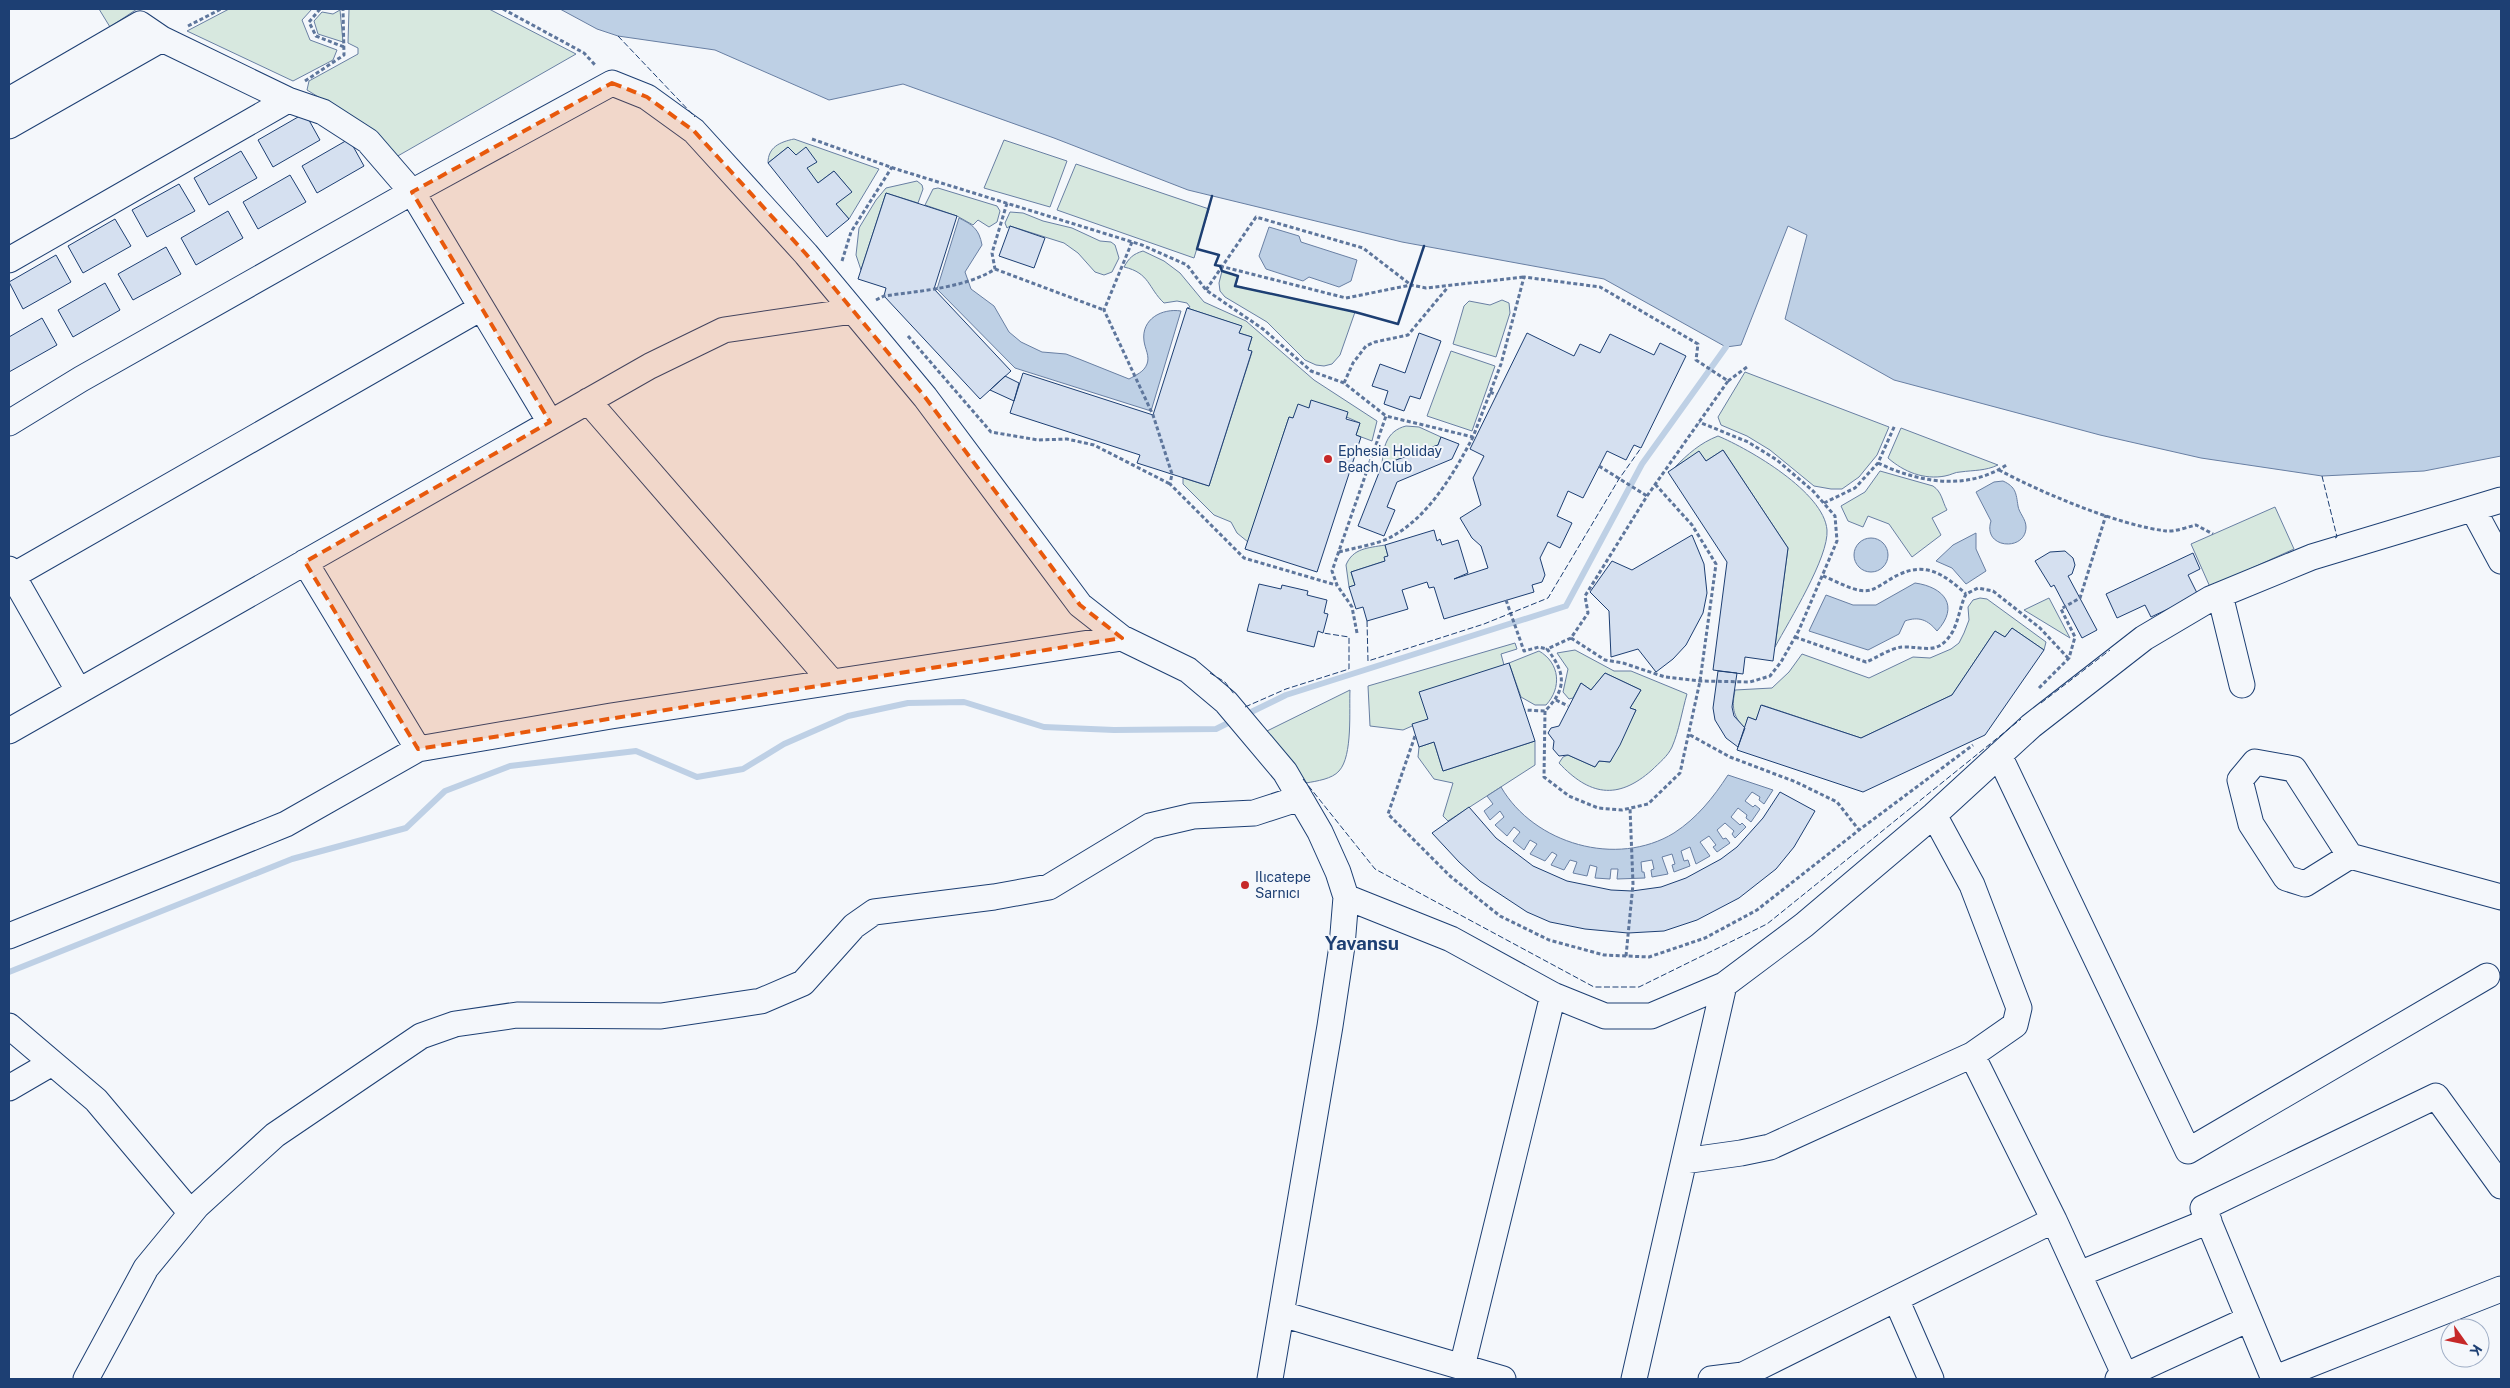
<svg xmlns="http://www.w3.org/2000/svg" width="2510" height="1388" font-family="'Public Sans',sans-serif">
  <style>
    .green { fill: #d7e8df; stroke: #687fa3 }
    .water { fill: #bed0e5; stroke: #687fa3 }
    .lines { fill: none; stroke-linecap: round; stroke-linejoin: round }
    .stream { stroke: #bed0e5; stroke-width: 6 }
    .building { fill: #d5e0f0; stroke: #1d3f73 }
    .minor-casing { stroke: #1d3f73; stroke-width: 27 }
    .path { stroke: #5e769c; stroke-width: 3; stroke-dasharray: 4 2.5; stroke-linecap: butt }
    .minor { stroke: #f4f7fb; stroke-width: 25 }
    .fence { stroke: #1d3f73; stroke-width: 1; stroke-dasharray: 6 2.5; stroke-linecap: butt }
    .wall { stroke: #1d3f73; stroke-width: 2.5 }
    .marked { fill: #e8590c; fill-opacity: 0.2; stroke: #e8590c; stroke-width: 4; stroke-dasharray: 10 6; stroke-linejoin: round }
    .poi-dot { fill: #c62828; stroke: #f4f7fb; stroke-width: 2 }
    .labels { text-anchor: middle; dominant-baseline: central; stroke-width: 4; stroke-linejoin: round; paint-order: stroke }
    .poi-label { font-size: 14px; fill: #1d3f73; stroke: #f4f7fb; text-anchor: start }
    .district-label { font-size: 19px; font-weight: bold; fill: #1d3f73; stroke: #f4f7fb }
  </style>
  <rect width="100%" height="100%" fill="#f4f7fb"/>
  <path class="green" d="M99,9H137L110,27Z
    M229,9H312L302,20L310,40L337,50L333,60L293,81L187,31Z
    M349,9H489L576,54L396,157L376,132L307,90L309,81L358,54V48L348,43Z
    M340,10L343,42L318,34L314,21L322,12L333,14Z
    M794,139L879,169L849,219L836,204L851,191L834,171L818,183L788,147L768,163C768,147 780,142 794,139Z
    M1004,140L1067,161L1050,207L984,188Z
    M1076,164L1209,209L1194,258L1057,210Z
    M917,181L922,185L923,189L918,203L886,193L861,270L856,255L859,228L876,200L886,188Z
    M938,188L997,206L1000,211L997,222L989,227L978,220L973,225L957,216L925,205L933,189Z
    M1010,212L1023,213L1043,221L1072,228L1100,241L1111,242L1115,245L1119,258L1112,272L1104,275L1095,272L1078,253L1064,243L1010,226L1007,228L1005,223Z
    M1143,251L1164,261L1180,273L1204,302L1246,321L1314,380L1377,421L1372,441L1356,435L1360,423L1311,401L1309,408L1293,418L1289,417L1248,542L1237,533L1231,522L1214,515L1183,484V478L1209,486L1252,352L1248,350L1252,337L1239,333L1241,326L1187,308L1190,307L1187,303L1177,301L1164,303C1148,288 1150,273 1124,267C1129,258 1133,254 1143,251Z
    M1222,271L1238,276L1236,286L1355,312L1340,355L1332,364L1324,366L1316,365L1305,360L1267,322L1225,297L1220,291L1219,283Z
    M1502,300L1509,303L1510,313L1496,357L1453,344L1464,306L1469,301L1490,305Z
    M1451,351L1495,366L1472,431L1427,416Z
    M1745,372L1889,427L1877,455L1859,477L1842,489H1831L1814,486L1770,450L1747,436L1721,425L1718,417Z
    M1406,426L1419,427L1441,437L1438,445L1382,465C1383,448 1386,431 1406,426Z
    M1901,428L1998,465C1985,471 1975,470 1960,472C1955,472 1951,475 1945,476C1924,480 1904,472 1888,458Z
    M1718,436C1749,449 1824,492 1827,530C1829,557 1789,621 1775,647L1788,548L1723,450L1706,461L1699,452L1675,467C1688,454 1700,443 1718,436Z
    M1880,471L1933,486C1942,492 1942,501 1947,510L1932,518L1941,535L1912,557L1889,524L1868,516L1863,527L1848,521L1841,506L1865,492Z
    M2275,507L2294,549L2210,587L2191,544Z
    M1385,545L1388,556L1385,561L1351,572L1355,585L1349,587L1346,565C1353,548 1368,548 1385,545Z
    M1980,598L1987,599L2046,642L2044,650L2012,628L2005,637L1995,631L1952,695L1861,738L1762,705L1756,720L1748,717L1745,728C1732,716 1732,706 1735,690L1772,688L1789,672L1802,654L1869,678L1913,657L1930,658L1951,649L1959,643L1964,633L1969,620L1968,607L1973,600Z
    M2049,598L2070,638L2024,610Z
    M1515,643L1517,649L1501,654L1504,665L1428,719L1403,730L1370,726L1368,686Z
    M1575,650L1614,671H1631L1687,694C1682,711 1679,731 1672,747C1668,756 1659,763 1652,770C1617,801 1589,795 1559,763L1563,757L1568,755L1595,767L1599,761L1610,762L1636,710L1630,708L1641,690L1605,673L1591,690L1581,683L1573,698L1569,699L1563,692L1568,669L1557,653Z
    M1539,651C1560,663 1562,688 1546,705H1535L1521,697L1509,663Z
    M1350,690C1349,709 1353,756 1339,771C1332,779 1317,781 1306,783L1265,732Z
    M1535,741V765L1448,821L1443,816L1453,783L1434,779L1418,757L1419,747L1434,742L1443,771Z"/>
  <path class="water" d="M560,9H2501V456L2424,471L2322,476L2201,458L2100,435L1894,380L1785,319L1807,235L1788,226L1741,345L1726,347L1604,279L1402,242L1188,190L1054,138L903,84L829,100L715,50L618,36L597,29Z
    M959,218C973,225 979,229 982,245L965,272L971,289L994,306L1009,332L1021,342L1042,352L1066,354L1079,359L1129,379C1136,375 1144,372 1147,364C1150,356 1145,349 1144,341C1141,319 1162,308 1181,311L1151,411L1015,368L937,289Z
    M1269,227L1299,236L1301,242L1357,260L1351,281L1339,287L1309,277L1303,281L1266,269L1259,256Z
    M2003,481C2016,487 2016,493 2018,506C2019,513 2026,519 2026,527C2026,552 1982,549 1991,521L1976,492L1994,482Z
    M1976,533V549L1986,571L1966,584L1952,568L1936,561L1953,545Z
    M1854 555a17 17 0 1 1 34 0a17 17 0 1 1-34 0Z
    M1915,583C1944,587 1960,606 1937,631C1928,620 1919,616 1905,621L1899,634L1868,650L1809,631L1826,595L1853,605H1876Z
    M1728,775L1773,790L1764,804L1759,800L1760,797L1752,792L1745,801L1753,807L1755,805L1760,809L1751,822L1746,818L1747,815L1738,808L1731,817L1740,825L1742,823L1746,827L1735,838L1732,834L1734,831L1725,823L1717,830L1723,839L1726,838L1730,843L1717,852L1713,847L1716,845L1709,836L1700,842L1710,856L1696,864L1690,847L1681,851L1684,861L1688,860L1690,866L1674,872L1672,865L1675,864L1672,854L1662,857L1668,874L1652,877L1651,870L1654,869L1652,860L1641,862L1642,872H1644L1645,878L1617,879L1618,869H1611L1610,879L1595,878L1597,867L1590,865L1587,876L1573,873L1577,862L1570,860L1564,870L1551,865L1557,855L1552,852L1545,861L1530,854L1537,844L1530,840L1524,850L1513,841L1520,832L1514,827L1507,836L1495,825L1504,817L1500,811L1490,820L1484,811L1493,804L1487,796L1501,787C1534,844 1617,868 1674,833C1697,818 1713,798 1728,775Z"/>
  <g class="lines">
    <path class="stream" d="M1243,716L1286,695L1566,606L1642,464L1726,347
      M9,972L292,859L406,828L445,791L510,766L636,751L697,777L743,769L784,744L848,716L908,703L964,702L1044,727L1114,730L1216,729L1234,720"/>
  </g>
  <path class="building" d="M305,113L320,140L273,167L258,140Z
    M349,139L364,166L317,193L302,166Z
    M788,147L796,155L806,147L817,162L807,168L818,183L834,171L852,192L836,204L849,219L827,237L768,163Z
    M241,151L257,178L209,205L194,178Z
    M290,175L306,202L258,229L243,202Z
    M179,184L195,211L147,237L132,210Z
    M886,193L957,216L934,289L1011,371L980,399L884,296L886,288L858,279Z
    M228,211L243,238L196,265L181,238Z
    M115,219L131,246L83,273L68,246Z
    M1010,226L1045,238L1034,268L999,256Z
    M166,247L181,274L133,300L118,274Z
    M56,255L71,282L23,309L9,282Z
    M105,283L120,310L73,337L58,310Z
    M1187,308L1242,326L1239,333L1252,337L1248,350L1252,351L1209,486L1137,463L1140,455L1010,413L1023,373L1153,415Z
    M42,318L57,345L9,372V337Z
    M1419,333L1441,341L1420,399L1410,396L1404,411L1384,404L1388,391L1372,386L1380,364L1405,373Z
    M1527,333L1574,356L1580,344L1600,353L1610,334L1654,355L1660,343L1686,356L1641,448L1634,445L1626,460L1607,451L1583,498L1568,491L1557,516L1572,523L1560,548L1548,542L1540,558L1545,575L1542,582L1532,585L1534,592L1444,619L1434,587L1429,588L1427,582L1402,590L1408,609L1367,621L1363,607L1356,609L1349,587L1355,585L1351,572L1385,561L1384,557L1388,556L1385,545L1434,530L1437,541L1440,539L1442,545L1458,540L1468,573L1454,579L1488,568L1481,546L1472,538L1460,518L1481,505L1473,478L1484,456L1470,449Z
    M1005,376L1019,383L1014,401L990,390Z
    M1311,400L1348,412L1346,419L1360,423L1356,435L1361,437L1317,572L1245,549L1289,417L1293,418L1298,404L1309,408Z
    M1441,437L1459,444L1452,459L1397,482L1387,507L1395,510L1384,536L1358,526L1382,465L1438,445Z
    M1723,450L1788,548L1773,661L1745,657L1743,674L1713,670L1727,562L1668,472L1699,451L1706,461Z
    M1692,535L1704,564L1707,593L1703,613L1686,645L1673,659L1656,672L1638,649L1611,657L1609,611L1590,592L1612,561L1632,570Z
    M2065,551L2073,558L2075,565L2072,574L2068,576L2097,630L2082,638L2054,585L2051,587L2035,561L2050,552Z
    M2193,553L2200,569L2188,575L2198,595L2151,617L2145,605L2117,618L2106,594Z
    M1259,584L1281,589L1282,585L1308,591L1307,595L1327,600L1324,613L1328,614L1323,633L1318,631L1314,647L1247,631Z
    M2012,628L2044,650L1985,735L1863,792L1737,750L1748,717L1756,720L1761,705L1861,738L1952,695L1995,631L2005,637Z
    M1509,663L1535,741L1443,771L1434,742L1419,747L1412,724L1428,719L1419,692Z
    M1718,671L1737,673L1732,707L1734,716L1745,728L1738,747L1726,738L1715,720L1713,708Z
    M1605,673L1641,690L1630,708L1636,710L1620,745L1610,762L1599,761L1595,767L1568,755L1559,756L1553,749L1554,741L1548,733L1551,728L1559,726L1581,683L1591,690Z
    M1780,792L1815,811L1794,847L1776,869L1739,898L1697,920L1664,931L1628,933L1585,929L1550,922L1527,912L1480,881L1459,862L1432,833L1469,807L1496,838L1533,866L1567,881L1611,890L1632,891L1661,887L1686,878L1721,859L1737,847L1763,818Z"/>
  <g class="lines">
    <defs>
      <path id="minor" d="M9,100L140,24L162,39L288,100L323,112L368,141L412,192L550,422
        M9,126L162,39
        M9,260L288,100
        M588,401L832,682
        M9,423L81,379L412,192L612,83L647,97L694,131L806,254L925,397L1080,605L1122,638L1188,670L1226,702L1285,772L1320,832L1338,872L1346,897L1342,946L1330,1026L1270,1379
        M2473,509L2501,561
        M305,562L418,749
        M9,569L78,690
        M9,578L481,308
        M2220,595L2242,685
        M9,731L650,366L724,330L853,311
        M1999,755L2188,1151L2487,976
        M2350,856L2305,884L2286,878L2251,824L2240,780L2255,762L2294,769L2350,856L2501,897
        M1346,897L1451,939L1553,995L1605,1016H1651L1724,985L1804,925L1934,815L2031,726L2144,638L2210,599L2312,557L2501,500
        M9,936L286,824L418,749L611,716L1122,638
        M9,1026L96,1100L191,1213
        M1972,1055L2054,1220L2125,1376
        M9,1088L52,1063
        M1684,1161L1741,1153L1770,1147L1972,1055L2015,1025L2019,1008L1972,885L1934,815
        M2079,1274L2209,1221
        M1896,1299L1931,1379
        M1282,1314L1503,1379
        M1462,1367L1553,995
        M86,1379L146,1268L197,1206L275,1135L421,1036L455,1024L517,1015L661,1016L761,1001L803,983L854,926L874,912L994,897L1049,887L1150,826L1193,816L1254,813L1300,798
        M1634,1379L1724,985
        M1711,1379L1743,1375L2054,1220
        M2118,1379L2249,1319
        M2273,1379L2501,1289
        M2274,1379L2203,1208L2436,1096L2501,1186"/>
    </defs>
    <use href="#minor" class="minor-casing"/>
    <path class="path" d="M320,9L309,22L316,36L344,47
      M503,9L584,53L596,66
      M188,26L221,9
      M305,81L344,55L343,9
      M812,139L896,169L1142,245L1187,265L1206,290L1263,329L1311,371L1344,383L1386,416
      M1132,242L1104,310L1153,415L1172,474L1170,484L1244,558L1336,585
      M842,261L851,232L892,167
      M1220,266L1346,298L1411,285L1426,288L1524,277
      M995,269L1104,310
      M1206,290L1256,217L1363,248L1411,285
      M876,300L884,296C918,291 966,288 995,269L992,253L1007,203
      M908,336L991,432L1038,440L1067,439L1094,445L1170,484
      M1728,381L1747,367
      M1344,383L1353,363L1366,346L1375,342L1408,335L1448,287
      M1490,392L1497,395
      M1878,463C1920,483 1968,491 2008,464
      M1599,466L1647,496
      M1351,468L1366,472
      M1999,470C2042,493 2118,525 2166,531C2175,532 2187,527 2196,525L2213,534
      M1824,503L1855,488L1878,463L1895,425
      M1339,552C1354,548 1373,545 1387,539C1427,520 1453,475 1473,437
      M1823,576C1837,581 1856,594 1871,590C1880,587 1889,579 1898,575C1926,561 1945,575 1966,594
      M1506,600L1524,651L1539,647L1547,649
      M1357,633L1352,607L1337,585L1332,571L1386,416L1473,437L1501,364L1524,277L1600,287L1698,344L1696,360L1728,381L1647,496L1585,596L1588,613L1571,638L1547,649C1566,673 1567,689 1545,711L1525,710
      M1795,637L1866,662C1876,658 1891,648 1902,647C1924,646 1938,657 1953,631C1959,619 1960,606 1966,594L1978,588L1993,591L2040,628L2068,658
      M1571,638L1605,660L1623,663L1665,677L1700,681L1750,682L1770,676L1781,662L1799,630L1837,541L1835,516L1813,491L1777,460L1748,442L1699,422
      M2039,688L2069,658L2075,637L2061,609L2080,598L2106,515
      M1556,700L1568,706
      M1545,711L1544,777L1569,796L1598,808L1622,810L1648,804L1680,773L1700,681L1716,564L1692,525L1655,484
      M1690,735L1730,757L1796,782L1837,802L1859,830
      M1415,736L1388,814L1450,876L1500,916L1549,940L1604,955L1649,957L1705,938L1757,910L1859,830L1973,745
      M1626,956L1633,884L1630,808"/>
    <use href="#minor" class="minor"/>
    <path class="fence" d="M618,36L695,117
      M2322,476L2337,537L2335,538
      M1367,621L1368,661L1484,624L1548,598L1619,479L1641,448
      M1210,673L1225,682L1234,694
      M2041,703L2110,650
      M1245,707L1286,689L1349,669V637L1323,633
      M1303,779L1375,869L1594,987H1639L1767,924L2021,719"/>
    <path class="wall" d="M1212,196L1197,249L1219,255L1215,265L1220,266L1222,271L1238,276L1235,286L1355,312L1398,324L1424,246"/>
  </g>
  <path class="marked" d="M612,83L647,97L694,131L806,254L925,397L1080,605L1122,638L418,749L305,562L550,422L412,192Z"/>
  <g class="poi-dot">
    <circle cx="1328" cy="459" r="5"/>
    <circle cx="1245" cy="885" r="5"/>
  </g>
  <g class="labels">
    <g class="poi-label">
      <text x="1338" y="451">Ephesia Holiday<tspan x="1338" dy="16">Beach Club</tspan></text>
      <text x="1255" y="877">Ilıcatepe<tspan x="1255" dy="16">Sarnıcı</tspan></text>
    </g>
    <g class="district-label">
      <text x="1362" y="943">Yavansu</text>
    </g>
  </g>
  <rect width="2510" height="1388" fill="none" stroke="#1d3f73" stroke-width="20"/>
  <g transform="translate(2465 1343) rotate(123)"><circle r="24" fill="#f4f7fb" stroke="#9eadc5"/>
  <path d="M0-4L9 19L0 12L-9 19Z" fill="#c62828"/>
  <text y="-8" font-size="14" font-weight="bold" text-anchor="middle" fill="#1d3f73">K</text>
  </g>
</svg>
